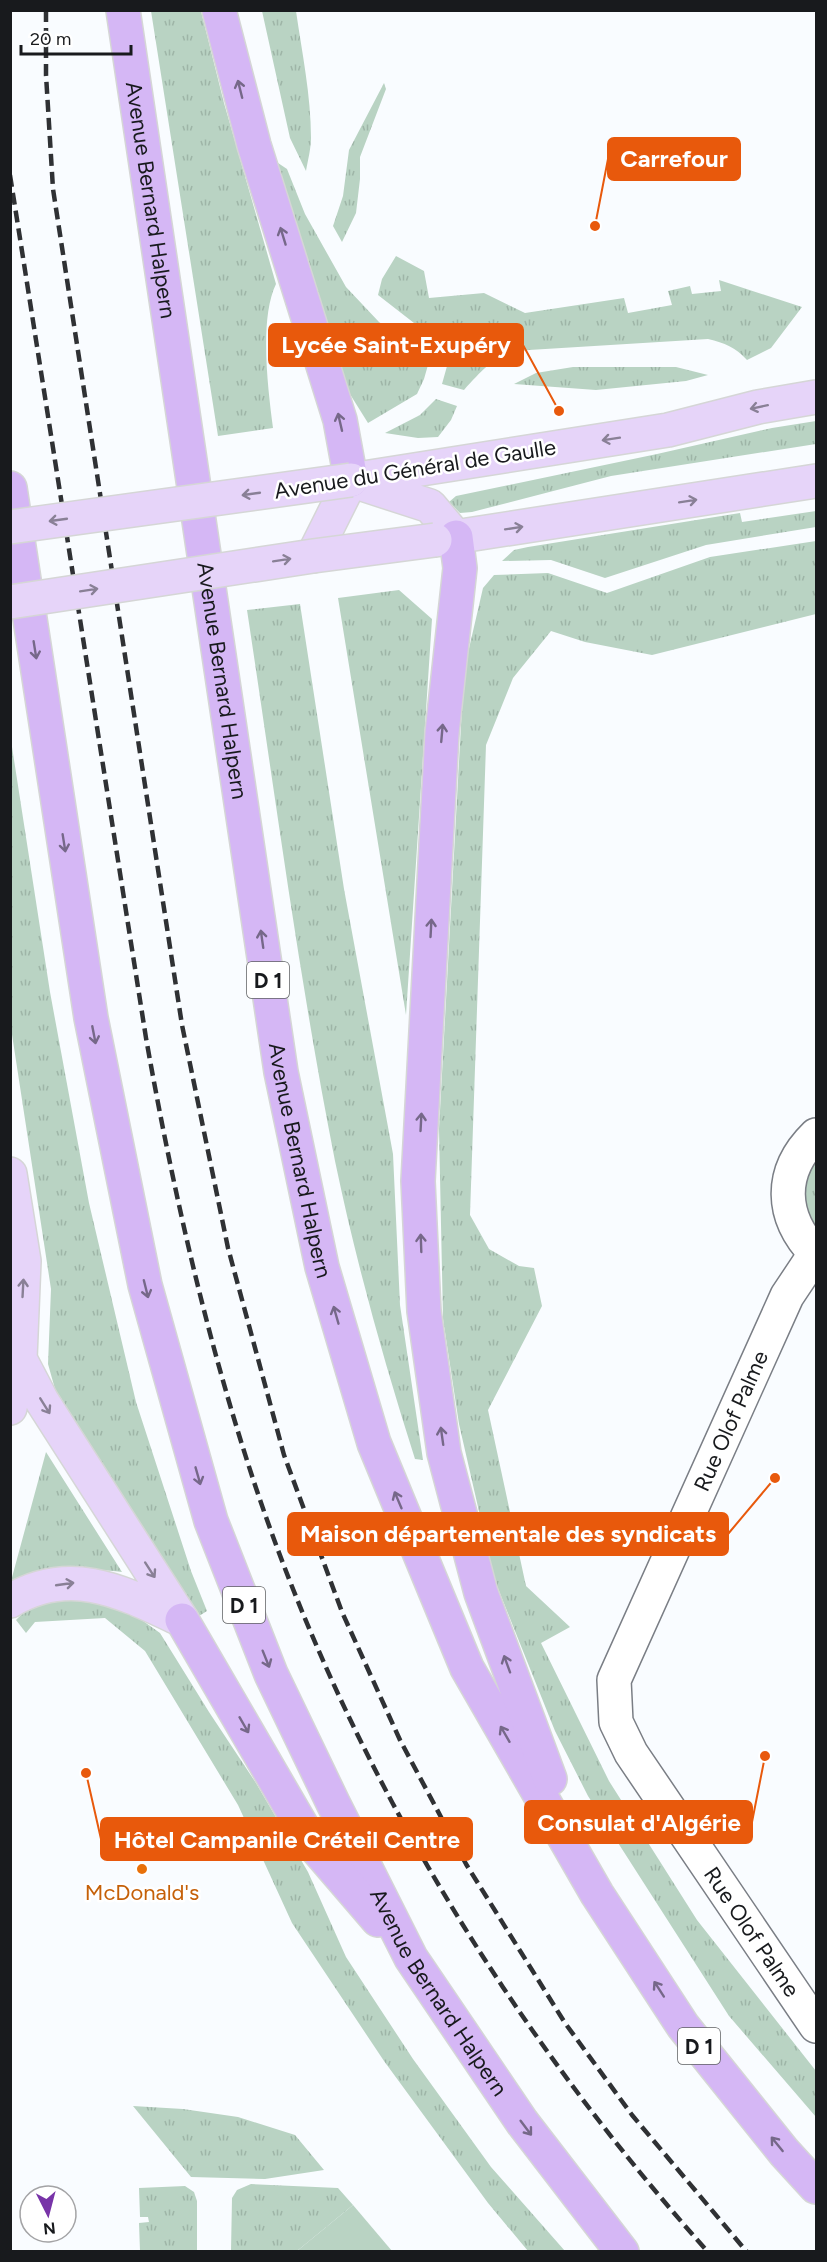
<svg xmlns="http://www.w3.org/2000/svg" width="827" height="2262" font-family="Figtree,sans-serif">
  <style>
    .grass { fill: url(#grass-tufts) }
    .park { fill: #b9d3c3 }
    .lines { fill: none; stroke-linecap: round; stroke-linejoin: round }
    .minor-casing { stroke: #7a7e85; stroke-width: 36 }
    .major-casing { stroke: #d5d6d6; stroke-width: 36 }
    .highway-casing { stroke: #d5d6d6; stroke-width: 36 }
    .minor { stroke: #fff; stroke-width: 33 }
    .major { stroke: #e6d4f9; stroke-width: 33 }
    .highway { stroke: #d5b7f5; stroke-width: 33 }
    .rail { stroke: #2f3134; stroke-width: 4.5; stroke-dasharray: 12 6; stroke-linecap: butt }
    .major-bridge-casing { stroke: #d5d6d6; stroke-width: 36; stroke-linecap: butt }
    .major-bridge { stroke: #e6d4f9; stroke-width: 33 }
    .oneway { stroke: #766889 }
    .oneway2 { stroke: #898096 }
    .food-dot { fill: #e8710a; stroke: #fff; stroke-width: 2 }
    .labels { text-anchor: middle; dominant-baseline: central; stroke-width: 5; stroke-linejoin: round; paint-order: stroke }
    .shield { fill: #fff; stroke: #5d5f61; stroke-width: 1.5 }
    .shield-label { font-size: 21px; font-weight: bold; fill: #181a1d }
    .street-label { font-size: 22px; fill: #181a1d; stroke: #fff }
    .food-label { font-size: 22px; fill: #c56008; stroke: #fff }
    .leader { fill: none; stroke: #e8590c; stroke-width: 2 }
    .callout-dot { fill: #e8590c; stroke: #fff; stroke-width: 2 }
    .callout { fill: #e8590c; stroke: #e8590c; stroke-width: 2 }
    .callout-label { font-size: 24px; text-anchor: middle; font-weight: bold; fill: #fff }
  </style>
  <defs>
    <pattern id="grass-tufts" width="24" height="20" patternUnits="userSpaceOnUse" patternTransform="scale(1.5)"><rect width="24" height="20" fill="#b9d3c3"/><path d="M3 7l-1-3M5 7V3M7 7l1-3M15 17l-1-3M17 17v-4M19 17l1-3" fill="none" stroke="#9eb5a7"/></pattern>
  </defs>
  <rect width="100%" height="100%" fill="#f9fcff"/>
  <path class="grass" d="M151,11H201L224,103L276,284C259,319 268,389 273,428L218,436Z
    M262,11H296C302,53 311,95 311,138C311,148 308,160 306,171L290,138Z
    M384,83L386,89L360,157V179L356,213L342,242L333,226L343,196L349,150Z
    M275,161L287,169L305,214L346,287L379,322L430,358L424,379L417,394L368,423L348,391Z
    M396,256L424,271L429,298L484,293L525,313L624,298L628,313L672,305L668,291L690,286L692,294L721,291L719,280L802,307L771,348L747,360C735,347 725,343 708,339L529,350C495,355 487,365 464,390L442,384L449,359L446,344L432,337L378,295L382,279Z
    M573,367H676L708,375L686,381L596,390L514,384L536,373Z
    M436,399L457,406L451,420L438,437L418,438L385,433L420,415Z
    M816,421V444L611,476L472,512L460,513L449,502L456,496L657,454L772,428Z
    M816,511V527L706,545L605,578L551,560L502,561L514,550L528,547L740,513L742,522Z
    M816,541V614L652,655L585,642L551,631L513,678L486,745L470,1215L489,1249L519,1266L534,1268L542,1306L488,1410L526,1586L570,1627L541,1643L609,1781L697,1920L816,2071V2117L729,2016L588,1796L555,1731L495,1581L459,1424L443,1319L439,1129L464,670L483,588L494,575L548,573L607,593L710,557Z
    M399,590L432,619L406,1015L338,598Z
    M300,604L344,889L393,1154L400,1305L423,1460L415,1459C384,1362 356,1262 335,1161C299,979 275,794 247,610Z
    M10,734L50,992L89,1203L136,1402L191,1571L207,1611L199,1616L55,1389L48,1364L51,1289L11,1028Z
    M816,1163V1233C805,1208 794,1186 816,1163Z
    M46,1452L122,1572C78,1567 53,1566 11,1581Z
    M57,1598L122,1606L160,1633L209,1712L256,1783L308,1872L346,1957L413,2059L491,2167L565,2251H528L488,2203L384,2061L292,1923L238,1805L145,1651L105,1618L35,1622L26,1633L16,1620L33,1603Z
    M133,2106L183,2109L238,2117L295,2135L324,2170L265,2179L191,2177Z
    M251,2184L338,2188L353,2205L297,2251H231L232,2198L237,2190Z
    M185,2186L194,2192L197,2201V2251H140L139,2223L149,2222L148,2217H140L139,2188Z"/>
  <path class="park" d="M353,2205L392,2251H297Z"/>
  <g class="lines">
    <defs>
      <g id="minor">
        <path d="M816,1135C778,1172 780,1217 816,1254"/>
        <path id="s1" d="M815,1254L787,1296L614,1680L616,1722L631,1753L816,2026"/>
      </g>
      <path id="major" d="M351,480L668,430L758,407L816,397
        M356,482L430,506L456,537
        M435,540L816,481
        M313,556L351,480
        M10,1174L24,1261L20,1359L10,1408
        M10,1335L20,1359L42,1401L182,1620
        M10,1601C72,1564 124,1593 182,1620"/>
      <g id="highway">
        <path id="s2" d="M123,10L281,1072L322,1267L374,1443L467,1668L597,1894L683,2026L784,2152L816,2187"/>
        <path d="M219,10L254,145L340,420L351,480"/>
        <path id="s3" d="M10,488L91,1018L145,1285L211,1521L271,1674L333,1803L411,1958L522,2122L622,2252"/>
        <path d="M456,537L460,568L442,733L418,1181L424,1311L444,1453L481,1593L550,1779"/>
        <path d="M182,1620L311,1842L378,1920"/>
      </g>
    </defs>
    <use href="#minor" class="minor-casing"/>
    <use href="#major" class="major-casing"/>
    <use href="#highway" class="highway-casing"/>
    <use href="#minor" class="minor"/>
    <use href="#major" class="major"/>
    <use href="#highway" class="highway"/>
    <path class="rail" d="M46,10V75L53,189L182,1025L228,1248L284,1455L342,1612L400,1740L466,1864L565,2023L632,2115L747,2252
      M10,175L146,1038C173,1190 207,1341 256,1488C351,1771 510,2030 708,2252"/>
    <defs>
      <path id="major-bridge" d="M10,527L351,480
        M10,602L313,556L435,540"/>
    </defs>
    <use href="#major-bridge" class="major-bridge-casing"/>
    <use href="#major-bridge" class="major-bridge"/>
  </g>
  <defs><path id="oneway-shaft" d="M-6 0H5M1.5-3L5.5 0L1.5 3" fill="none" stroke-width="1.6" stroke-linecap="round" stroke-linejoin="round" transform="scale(1.5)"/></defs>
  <g class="oneway">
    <use href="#oneway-shaft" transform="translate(240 89) rotate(-104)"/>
    <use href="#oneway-shaft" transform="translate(283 236) rotate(-107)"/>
    <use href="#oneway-shaft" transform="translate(340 422) rotate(-103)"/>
    <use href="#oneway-shaft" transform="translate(35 650) rotate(81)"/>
    <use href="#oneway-shaft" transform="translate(442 733) rotate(-85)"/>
    <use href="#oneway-shaft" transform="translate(64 843) rotate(81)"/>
    <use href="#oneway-shaft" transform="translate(431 928) rotate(-87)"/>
    <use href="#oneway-shaft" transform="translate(262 939) rotate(-98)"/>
    <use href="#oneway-shaft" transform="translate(94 1035) rotate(79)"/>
    <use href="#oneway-shaft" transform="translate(421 1122) rotate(-87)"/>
    <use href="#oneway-shaft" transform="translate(421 1243) rotate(-92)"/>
    <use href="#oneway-shaft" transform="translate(146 1289) rotate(76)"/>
    <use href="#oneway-shaft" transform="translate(336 1315) rotate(-106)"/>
    <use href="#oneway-shaft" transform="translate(442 1436) rotate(-98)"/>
    <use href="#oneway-shaft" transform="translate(198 1476) rotate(74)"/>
    <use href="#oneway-shaft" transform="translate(398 1500) rotate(-113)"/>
    <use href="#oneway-shaft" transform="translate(266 1659) rotate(68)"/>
    <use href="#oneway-shaft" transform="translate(507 1664) rotate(-110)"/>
    <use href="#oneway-shaft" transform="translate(244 1725) rotate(60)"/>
    <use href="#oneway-shaft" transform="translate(505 1734) rotate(-120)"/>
    <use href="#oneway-shaft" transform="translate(659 1989) rotate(-123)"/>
    <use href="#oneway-shaft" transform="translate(526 2128) rotate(53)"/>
    <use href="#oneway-shaft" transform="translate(777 2144) rotate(-129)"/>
  </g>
  <g class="oneway2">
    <use href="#oneway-shaft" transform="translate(759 407) rotate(168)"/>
    <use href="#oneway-shaft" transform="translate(611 439) rotate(171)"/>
    <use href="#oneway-shaft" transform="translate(251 494) rotate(172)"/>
    <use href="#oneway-shaft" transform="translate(688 501) rotate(-9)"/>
    <use href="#oneway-shaft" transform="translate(58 520) rotate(172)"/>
    <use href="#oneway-shaft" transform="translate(514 528) rotate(-9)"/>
    <use href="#oneway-shaft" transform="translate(282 560) rotate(-9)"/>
    <use href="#oneway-shaft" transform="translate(89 590) rotate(-9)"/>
    <use href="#oneway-shaft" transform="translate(23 1288) rotate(-87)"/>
    <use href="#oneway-shaft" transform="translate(45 1406) rotate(58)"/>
    <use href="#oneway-shaft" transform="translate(150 1570) rotate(57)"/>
    <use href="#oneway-shaft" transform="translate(65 1584) rotate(-8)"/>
  </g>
  <circle class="food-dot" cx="142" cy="1869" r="6"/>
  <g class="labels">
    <g class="shield">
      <rect x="247" y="962" width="42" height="36" rx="4.5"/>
      <rect x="223" y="1587" width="42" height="36" rx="4.5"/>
      <rect x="678" y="2028" width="42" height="36" rx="4.5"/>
    </g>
    <g class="shield-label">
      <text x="268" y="980">D 1</text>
      <text x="244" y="1605">D 1</text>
      <text x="699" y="2046">D 1</text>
    </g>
    <g class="street-label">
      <text stroke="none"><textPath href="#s2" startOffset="192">Avenue Bernard Halpern</textPath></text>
      <text transform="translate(415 469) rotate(-9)">Avenue du Général de Gaulle</text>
      <text stroke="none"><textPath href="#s2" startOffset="678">Avenue Bernard Halpern</textPath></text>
      <text stroke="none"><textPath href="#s2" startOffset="1164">Avenue Bernard Halpern</textPath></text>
      <text transform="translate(731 1421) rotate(-66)">Rue Olof Palme</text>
      <text stroke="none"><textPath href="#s1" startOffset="764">Rue Olof Palme</textPath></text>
      <text stroke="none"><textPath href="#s3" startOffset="1578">Avenue Bernard Halpern</textPath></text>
    </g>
    <g class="food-label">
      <text x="142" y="1892">McDonald's</text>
    </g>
  </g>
  <path class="leader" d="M595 226L608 159M559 411L523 345M775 1478L728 1534M765 1756L752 1822M86 1773L101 1839"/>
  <g class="callout-dot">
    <circle cx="595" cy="226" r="6"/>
    <circle cx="559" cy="411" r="6"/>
    <circle cx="775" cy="1478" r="6"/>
    <circle cx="765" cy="1756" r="6"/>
    <circle cx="86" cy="1773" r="6"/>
  </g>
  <g class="callout">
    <rect x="608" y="138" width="132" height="42" rx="6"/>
    <rect x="269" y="324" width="254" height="42" rx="6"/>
    <rect x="288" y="1513" width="440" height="42" rx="6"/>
    <rect x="525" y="1801" width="227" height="42" rx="6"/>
    <rect x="101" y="1818" width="371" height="42" rx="6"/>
  </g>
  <g class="callout-label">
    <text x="674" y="167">Carrefour</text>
    <text x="396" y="353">Lycée Saint-Exupéry</text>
    <text x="508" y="1542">Maison départementale des syndicats</text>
    <text x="639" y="1831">Consulat d'Algérie</text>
    <text x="287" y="1848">Hôtel Campanile Créteil Centre</text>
  </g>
  <rect width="827" height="2262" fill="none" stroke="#181a1d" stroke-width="24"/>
  <g transform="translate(48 2214) rotate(174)"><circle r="28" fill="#ffffff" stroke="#a3a3a5" stroke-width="1.5"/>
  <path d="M0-4.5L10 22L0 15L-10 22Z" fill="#7834a8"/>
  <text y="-9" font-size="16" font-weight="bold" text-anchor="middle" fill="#181a1d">N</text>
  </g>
  <path d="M21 45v9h110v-9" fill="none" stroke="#181a1d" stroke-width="3"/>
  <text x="30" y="45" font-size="18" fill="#181a1d" stroke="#ffffff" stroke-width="4.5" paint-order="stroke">20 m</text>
</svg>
